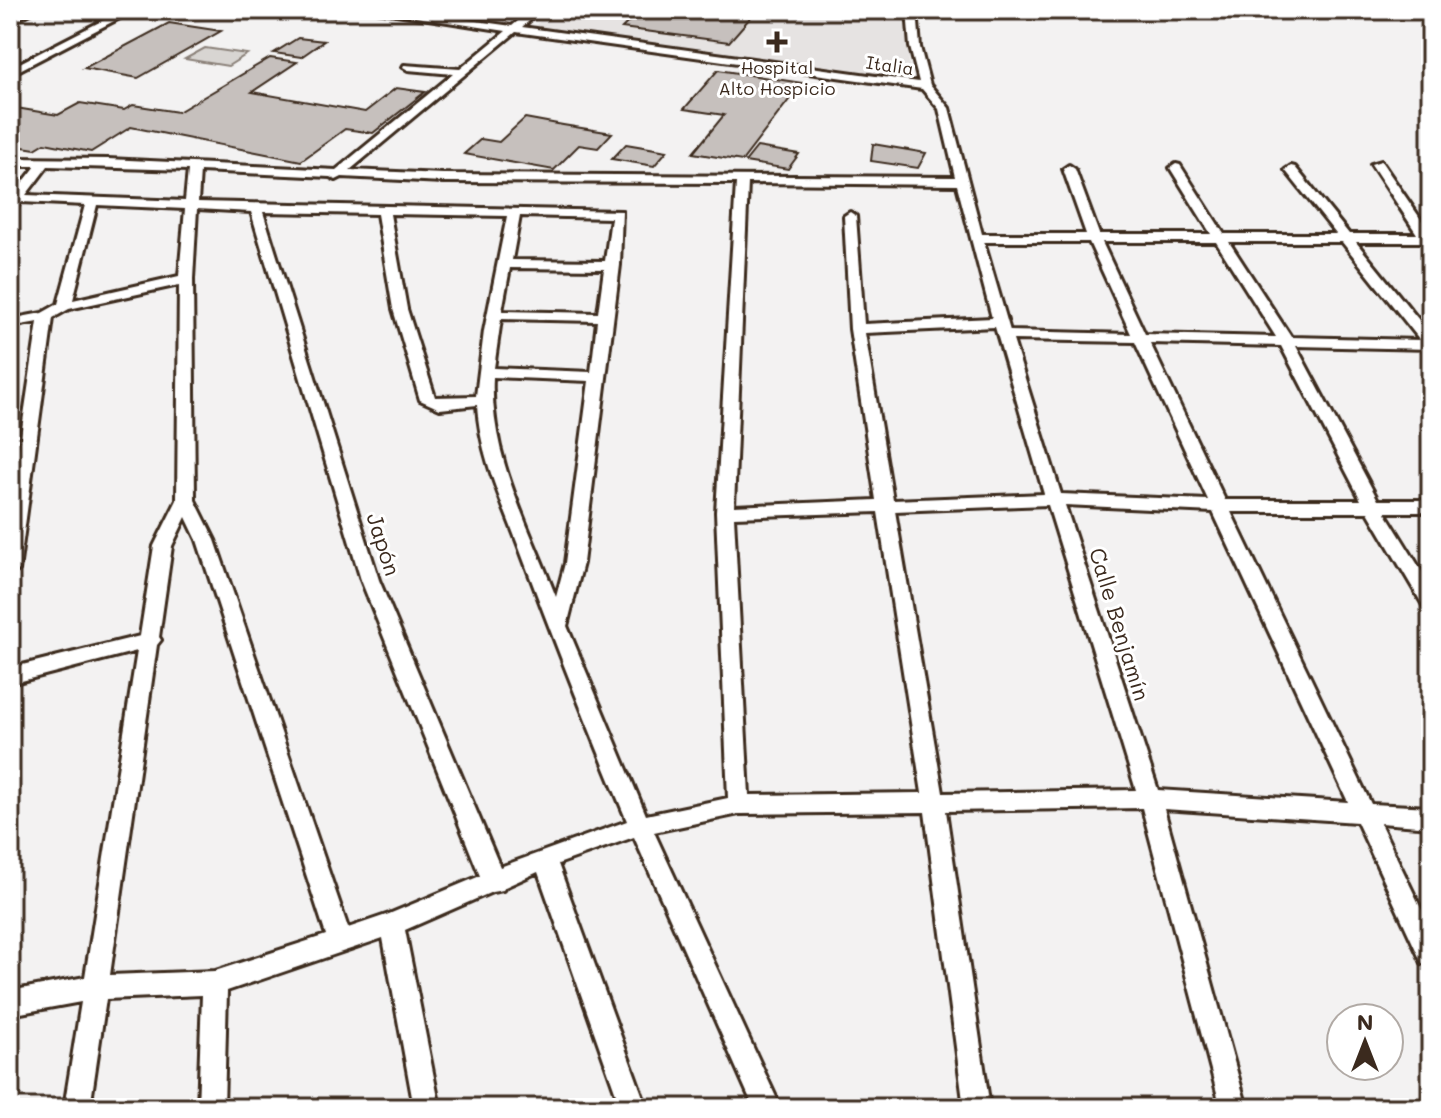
<svg xmlns="http://www.w3.org/2000/svg" width="1441" height="1118" font-family="Mali,sans-serif">
  <style>
    .built { fill: #e6e3e2 }
    .green { fill: #d8d5d2; stroke: #8a8078; stroke-width: 2 }
    .building { fill: #c6c0bd; stroke: #3b2a1e; stroke-width: 2 }
    .lines { fill: none; stroke-linecap: round; stroke-linejoin: round }
    .street-casing { stroke: #3b2a1e; stroke-width: 6 }
    .street { fill: #fff; fill-rule: evenodd }
    .poi-dot { fill: #3b2a1e; stroke: #fff; stroke-width: 3 }
    .labels { text-anchor: middle; dominant-baseline: central; stroke-width: 6; stroke-linejoin: round; paint-order: stroke }
    .far-street-label { font-size: 18px; fill: #3b2a1e; stroke: #fff }
    .far-poi-label { font-size: 18px; fill: #3b2a1e; stroke: #fff }
    .street-label { font-size: 22px; fill: #3b2a1e; stroke: #fff }
  </style>
  <rect width="100%" height="100%" fill="#f3f2f2"/>
  <filter id="ink" filterUnits="userSpaceOnUse"><feTurbulence type="fractalNoise" baseFrequency=".0125" numOctaves="2"/><feDisplacementMap in="SourceGraphic" scale="16" xChannelSelector="R" yChannelSelector="G"/><feConvolveMatrix kernelMatrix="1 2 1 2 8 2 1 2 1" color-interpolation-filters="sRGB"/></filter>
  <g filter="url(#ink)">
    <path class="built" d="M554,10H906L910,78L533,27Z"/>
    <path class="green" d="M205,48L247,54L228,66L185,59Z"/>
    <path class="building" d="M641,10H757L729,42L622,28Z
      M169,23L221,31L138,78L84,68Z
      M298,38L324,41L301,57L274,53Z
      M270,58L297,62L252,92L365,112L396,88L425,92L373,133L345,129L301,161L131,127L91,152L45,143L35,149L10,145V107L58,115L80,103L124,110L133,105L178,112Z
      M718,70L802,83L742,161L693,153L724,115L684,109Z
      M525,118L563,125L612,133L598,148L579,145L554,170L464,154L481,139L499,142Z
      M626,144L667,151L654,166L612,159Z
      M873,144L926,153L918,168L871,161Z
      M757,147L799,154L788,169L745,162Z"/>
    <g class="lines">
      <defs>
        <path id="street" d="M24,10H37L10,23V16Z
          M123,10H135L10,75V68Z
          M370,10H396L512,26L531,10H542L522,27L919,82L910,47L907,10H917L920,47L930,85L949,108L982,234H1086L1063,169L1069,165L1075,169L1099,234H1211L1170,168L1176,164L1180,165L1224,234H1336L1285,170L1291,166L1295,167L1349,234H1417L1371,164L1381,161L1431,234V242H1356L1431,335V349L1296,346L1378,500H1431V512H1385L1431,586V609L1424,607L1368,512H1231L1371,804L1431,807V827L1380,823L1431,929V966L1422,963L1357,822L1164,809L1247,1108H1221L1142,808L946,811L990,1108H964L925,812L739,814L654,832L781,1108H754L634,837L558,864L647,1108H621L538,872L505,887L503,890L492,892L405,930L440,1108H414L383,938L227,991L224,1108H198L202,995L106,999L90,1108H64L81,1002L10,1015V991L85,977L137,651L10,684V668L140,636L154,546L177,500L179,285L69,309L53,318L19,570L10,576V509L38,322L10,327V319L42,313L58,304L85,205L21,202L17,207H10V194H14L36,166H10V158L108,159L336,170L453,74L408,70L403,67L404,65L460,69L506,31ZM516,32L922,89L939,109L955,177L443,174L350,170ZM48,166L188,170L185,201L26,195ZM200,171L330,177L336,180L342,177L443,182L736,183L716,512L728,798L646,815L567,626L583,563L620,265L622,211L198,202ZM748,183L957,185L992,318L864,324L856,216L850,212L844,216L850,329L876,500L734,506ZM97,205L185,209L179,276L73,300ZM197,209L251,212L361,580L480,876L389,914L348,928L215,540L195,500L193,279ZM263,212L377,214L393,309L420,400L440,409L477,405C480,459 505,508 523,558C556,646 590,733 627,821L500,867L379,580ZM390,214L507,216L484,331L476,396L435,397L407,309ZM520,216L611,218L605,261L512,260ZM984,242H1089L1131,334L1010,331ZM1102,242H1216L1276,337L1145,334ZM1229,242H1342L1420,340L1291,337ZM510,268L604,269L598,313L502,311ZM501,319L597,321L591,372L494,368ZM995,327L1044,494L893,500L865,333ZM1013,340L1135,342L1208,500L1061,494ZM1150,343L1281,346L1361,500H1225ZM493,377L589,381L565,563L556,597C529,526 489,455 493,377ZM1048,505L1136,790L943,793L895,511ZM1065,505L1213,512L1348,802L1158,790ZM878,512L922,793L749,795L734,517ZM186,517L197,540L326,935L215,971L110,975L157,645L161,640L159,637L172,546Z"/>
      </defs>
      <use href="#street" class="street-casing"/>
      <use href="#street" class="street"/>
    </g>
  </g>
  <path class="poi-dot" d="M773 30h8v8h8v8h-8v8h-8v-8h-8v-8h8z"/>
  <g class="labels">
    <g class="far-street-label">
      <text transform="translate(890 65) rotate(8)">Italia</text>
    </g>
    <g class="far-poi-label">
      <text x="777" y="67">Hospital<tspan x="777" dy="21">Alto Hospicio</tspan></text>
    </g>
    <g class="street-label">
      <text transform="translate(384 544) rotate(72)">Japón</text>
      <text transform="translate(1120 624) rotate(73)">Calle Benjamín</text>
    </g>
  </g>
  <rect width="1441" height="1118" fill="none" stroke="#fff" stroke-width="40"/>
  <rect x="20" y="20" width="1401" height="1078" fill="none" stroke="#3b2a1e" stroke-width="3" filter="url(#ink)"/>
  <g transform="translate(1365 1042)"><circle r="38" fill="#ffffff" stroke="#b1aaa5" stroke-width="2"/>
  <path d="M0-6L14 30L0 20L-14 30Z" fill="#3b2a1e"/>
  <text y="-12" font-size="22" font-weight="bold" text-anchor="middle" fill="#3b2a1e">N</text>
  </g>
</svg>
